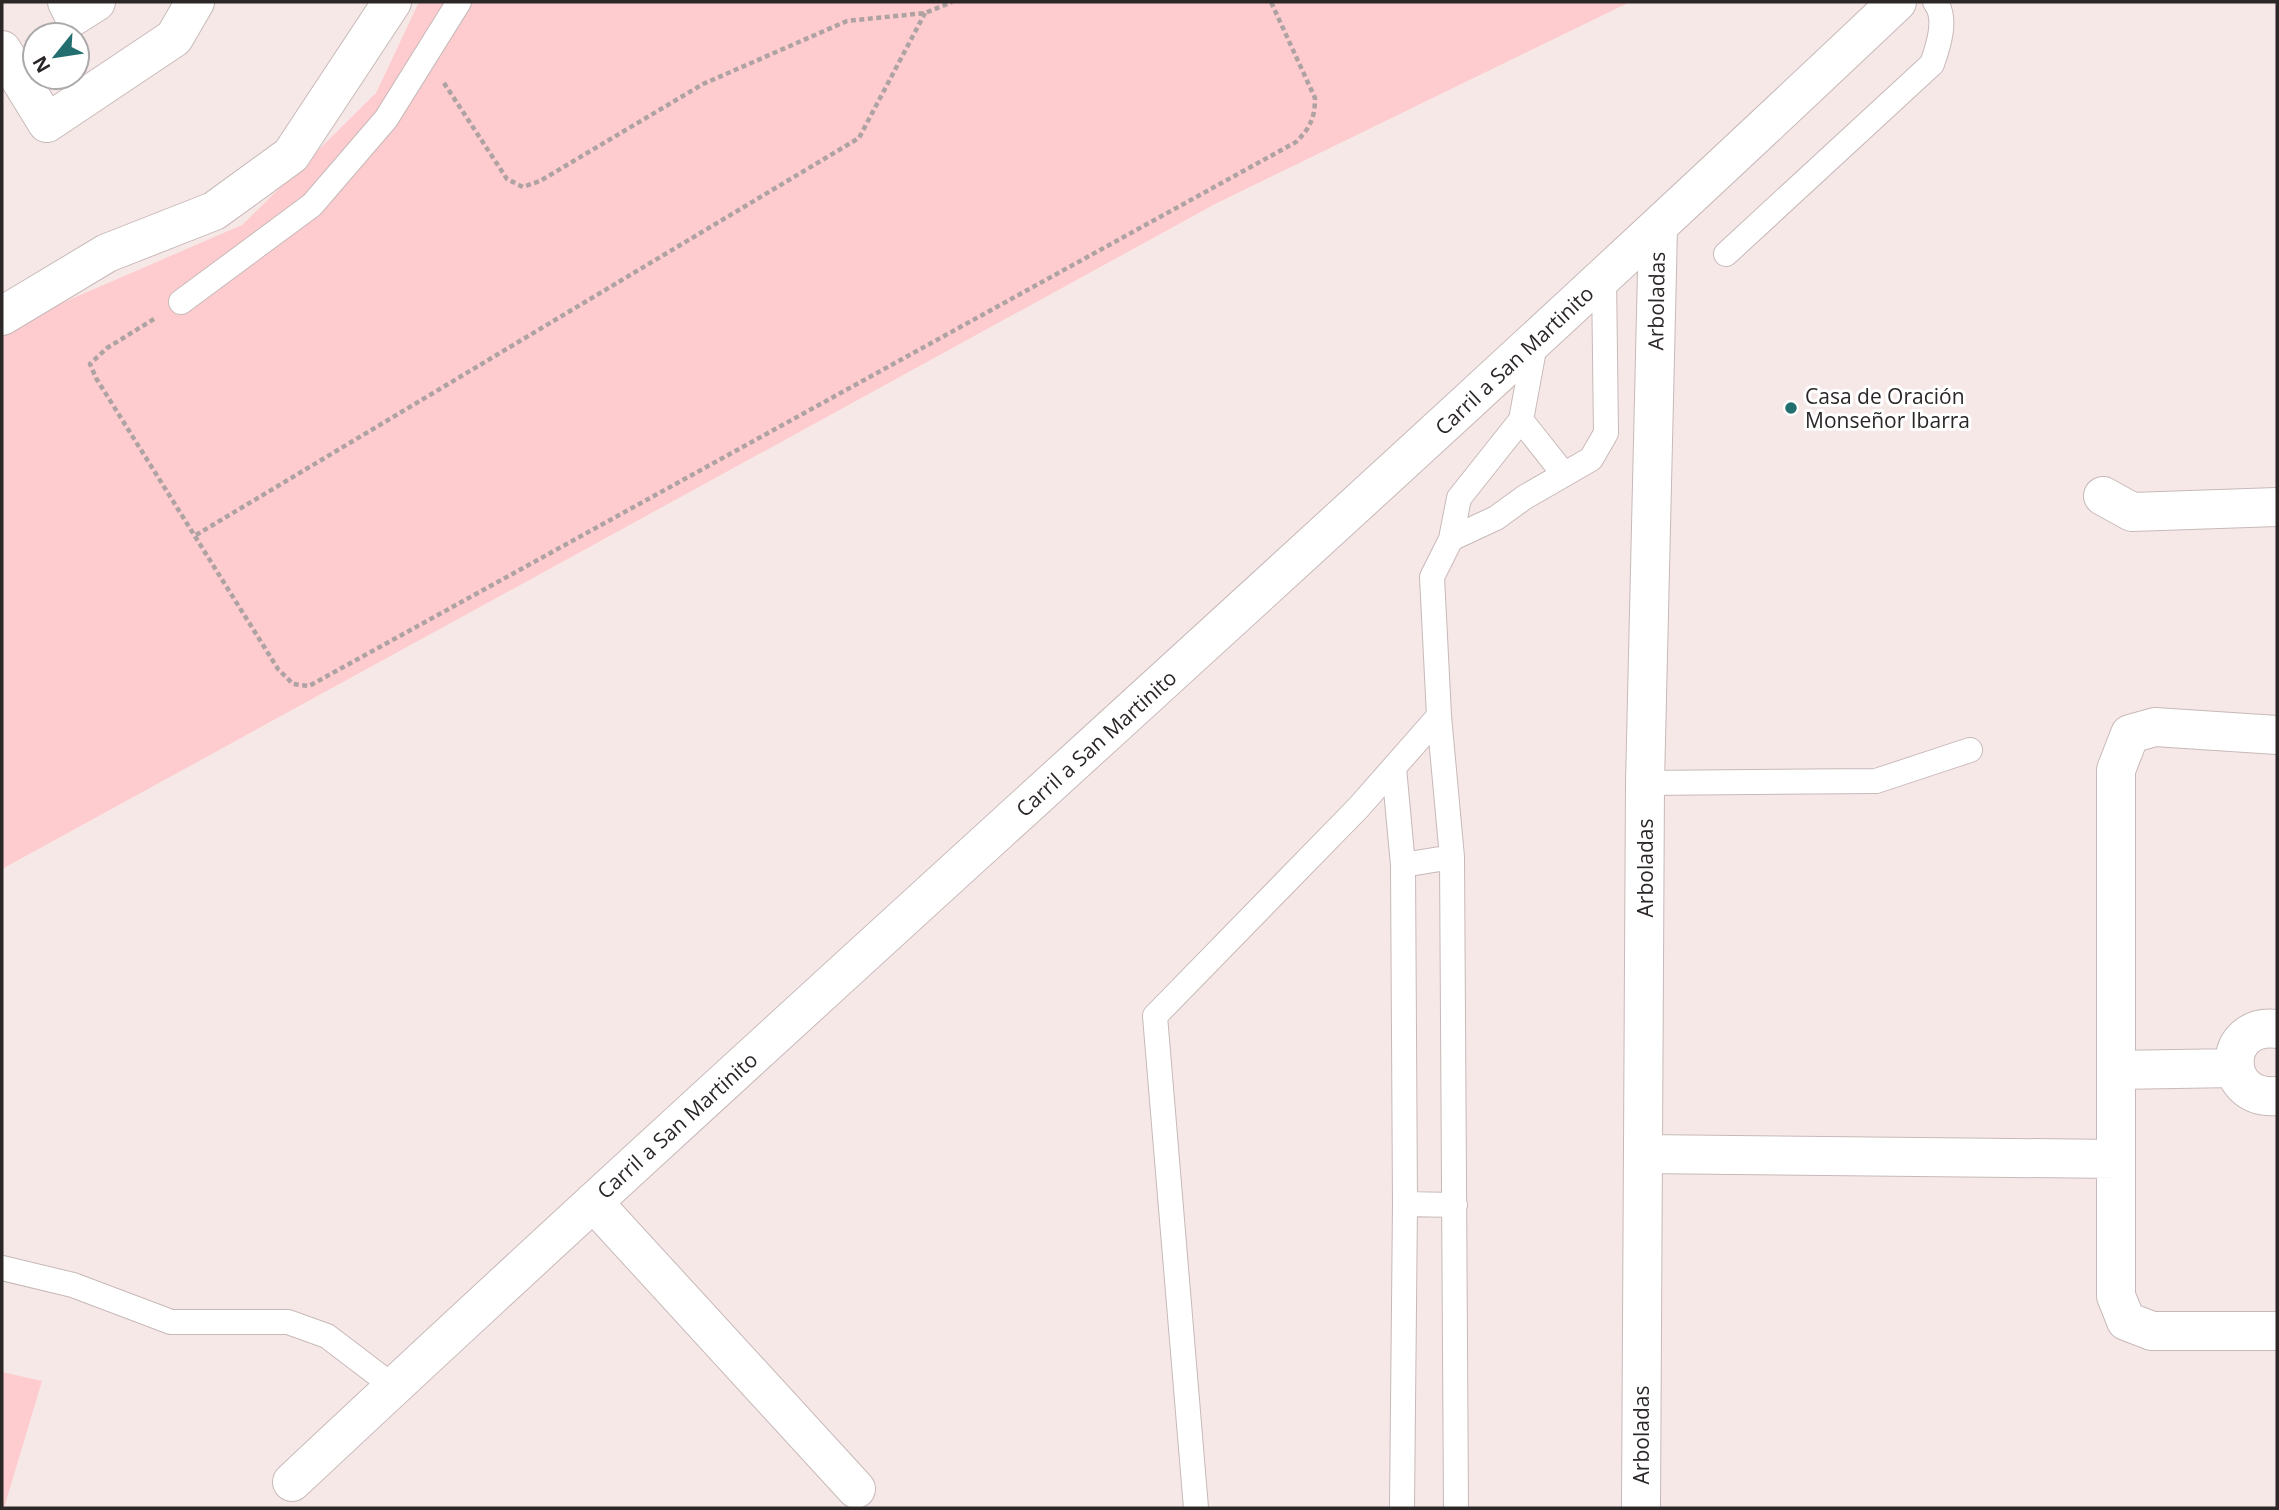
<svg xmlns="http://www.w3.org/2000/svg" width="2279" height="1510" font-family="'Open Sans',sans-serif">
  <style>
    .pitch { fill: #feccce }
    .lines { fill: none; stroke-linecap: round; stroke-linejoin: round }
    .service-casing { stroke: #c8b9b9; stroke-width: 26 }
    .minor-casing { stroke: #c8b9b9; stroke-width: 40 }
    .path { stroke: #aea2a2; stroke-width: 4.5; stroke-dasharray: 5 3.5; stroke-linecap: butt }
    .service { stroke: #fff; stroke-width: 24 }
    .minor { stroke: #fff; stroke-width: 38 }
    .poi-dot { fill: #236e6f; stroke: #fff; stroke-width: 2.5 }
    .labels { text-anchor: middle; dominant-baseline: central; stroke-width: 6; stroke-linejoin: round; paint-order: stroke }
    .street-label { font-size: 21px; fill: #2c2727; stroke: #fff }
    .poi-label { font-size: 21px; fill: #2c2727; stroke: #fff; text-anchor: start }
  </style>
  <rect width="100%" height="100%" fill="#f7e8e8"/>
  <path class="pitch" d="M419,2H1630L1217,203L2,869V336L41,312L242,225L376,93Z
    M2,1372L42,1381L4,1508H2Z"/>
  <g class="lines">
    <defs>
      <path id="service" d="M1726,254L1932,64C1938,47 1948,18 1935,2
        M181,302L312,205L386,119L459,2
        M1521,420L1563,473
        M1451,539L1496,518L1525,497L1591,459L1606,433L1604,277
        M1394,768L1403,865L1405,1204L1402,1508
        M1645,783L1876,781L1970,750
        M1403,865L1452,857
        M1405,1204L1455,1205
        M2,1268L73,1285L171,1322H288L327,1336L394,1387
        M1196,1508L1155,1016L1359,807L1439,716
        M1456,1508L1452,857L1439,716L1432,577L1451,539L1459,498L1521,420L1536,339"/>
      <path id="minor" d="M67,2L74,16L96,2
        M2,50L47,123L174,38L195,2
        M2,316L107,253L214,211L291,155L392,2
        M2103,496L2132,512L2277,507
        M2277,735L2155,727L2130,734L2116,770V1296L2126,1321L2152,1331H2277
        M2277,1029C2221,1022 2220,1101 2277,1096
        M2116,1070L2235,1068
        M1643,1154L2116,1159
        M593,1202L856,1489
        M292,1482C823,984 1369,502 1897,2
        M1641,1508L1645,783L1658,228"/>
    </defs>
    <use href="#service" class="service-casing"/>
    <use href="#minor" class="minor-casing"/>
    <path class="path" d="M444,83L507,179L523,187L540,181L703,84L847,21L925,13L952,2
      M154,319L107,348L90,364L96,378L278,669L293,684L309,686L1296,142C1310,128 1315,118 1315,98L1271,2
      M196,535L859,138L925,13"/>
    <use href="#service" class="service"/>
    <use href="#minor" class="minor"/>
  </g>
  <circle class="poi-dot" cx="1791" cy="408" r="7"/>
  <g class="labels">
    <g class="street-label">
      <text transform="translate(1656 301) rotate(-89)">Arboladas</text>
      <text transform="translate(1514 360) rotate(-43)">Carril a San Martinito</text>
      <text transform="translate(1096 743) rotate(-42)">Carril a San Martinito</text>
      <text transform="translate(1645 868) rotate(-90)">Arboladas</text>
      <text transform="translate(677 1125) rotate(-42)">Carril a San Martinito</text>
      <text transform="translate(1641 1435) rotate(-90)">Arboladas</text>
    </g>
    <g class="poi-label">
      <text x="1805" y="396">Casa de Oración<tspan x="1805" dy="24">Monseñor Ibarra</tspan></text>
    </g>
  </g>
  <rect width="2279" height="1510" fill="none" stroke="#2c2727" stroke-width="7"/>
  <g transform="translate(56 56) rotate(240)"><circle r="33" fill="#ffffff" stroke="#aba9a9" stroke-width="2"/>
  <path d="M0-5L12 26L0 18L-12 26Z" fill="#236e6f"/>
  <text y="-10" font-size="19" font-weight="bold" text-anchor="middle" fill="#2c2727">N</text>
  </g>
</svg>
